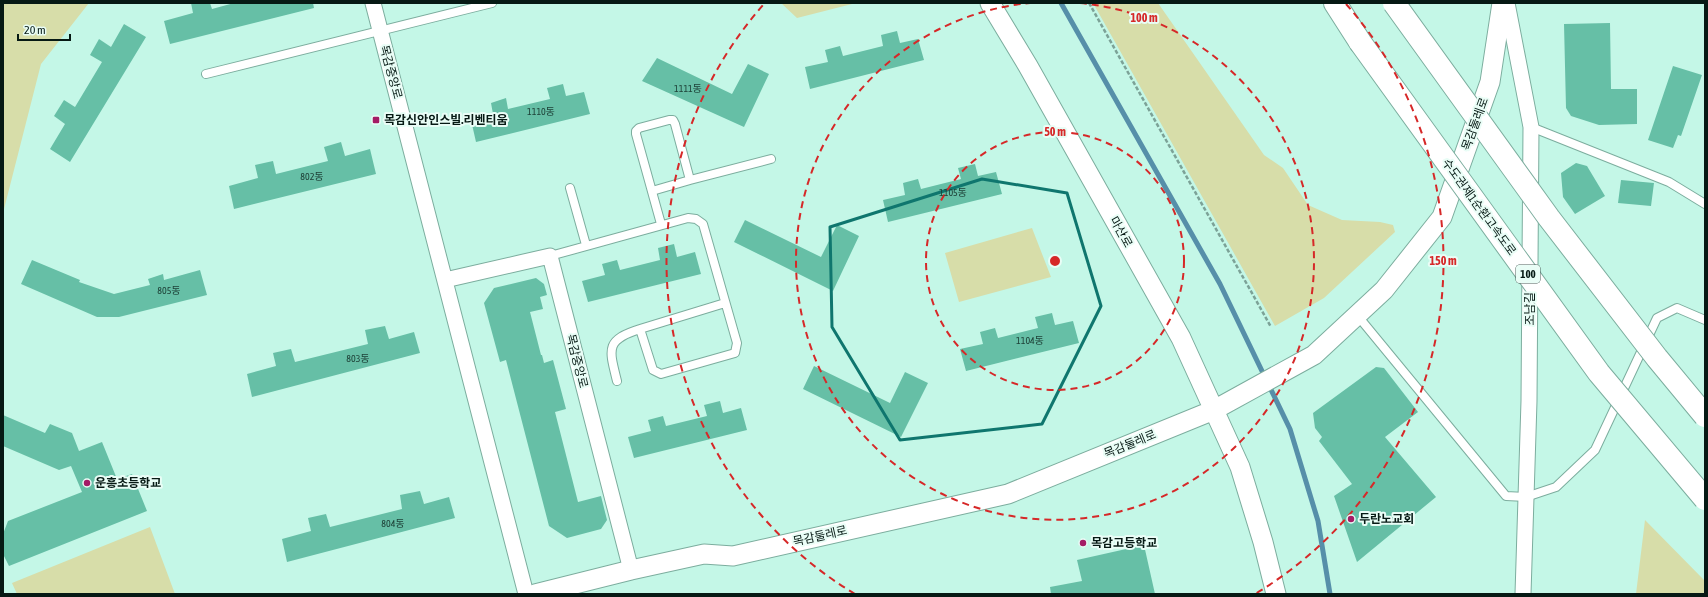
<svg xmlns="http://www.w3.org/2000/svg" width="1708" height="597" font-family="'Asap Condensed','Noto Sans KR',sans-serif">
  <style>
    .green { fill: #d7dda9 }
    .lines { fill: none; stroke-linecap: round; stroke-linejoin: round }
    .stream { stroke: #568fa9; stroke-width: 5 }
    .building { fill: #66bfa6 }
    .service-casing { stroke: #7cad9e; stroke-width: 10 }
    .minor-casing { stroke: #7cad9e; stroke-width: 17 }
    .tertiary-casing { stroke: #7cad9e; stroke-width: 21 }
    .motorway-casing { stroke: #7cad9e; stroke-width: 24 }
    .path { stroke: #7ca297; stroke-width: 2.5; stroke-dasharray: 4 2; stroke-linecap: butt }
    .service { stroke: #fff; stroke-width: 8 }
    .minor { stroke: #fff; stroke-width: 15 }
    .tertiary { stroke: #fff; stroke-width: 19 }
    .motorway { stroke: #fff; stroke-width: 22 }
    .motorway-bridge-casing { stroke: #7cad9e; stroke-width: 24; stroke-linecap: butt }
    .motorway-bridge { stroke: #fff; stroke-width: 22 }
    .marked { fill: none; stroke: #0f766e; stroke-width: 3; stroke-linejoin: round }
    .ring { fill: none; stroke: #d62828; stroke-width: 2; stroke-dasharray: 7 5 }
    .poi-dot { fill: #a41c66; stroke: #e9fdf6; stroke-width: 1.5 }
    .labels { text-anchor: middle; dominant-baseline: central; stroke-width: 4; stroke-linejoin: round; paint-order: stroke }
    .number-label { font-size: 10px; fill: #1e4238 }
    .shield { fill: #e9fdf6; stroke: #4a5d58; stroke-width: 1 }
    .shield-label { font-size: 11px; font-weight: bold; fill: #061914 }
    .street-label { font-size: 12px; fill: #061914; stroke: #e9fdf6 }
    .poi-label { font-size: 12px; font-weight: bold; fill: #061914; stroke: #e9fdf6; text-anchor: start }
    .centre { fill: #d62828; stroke: #e9fdf6; stroke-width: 2 }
    .ring-label { font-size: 12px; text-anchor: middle; font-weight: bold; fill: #d62828; stroke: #e9fdf6; stroke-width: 4; stroke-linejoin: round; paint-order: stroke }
  </style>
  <rect width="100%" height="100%" fill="#c4f7e7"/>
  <path class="green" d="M3,3H89L41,64L3,213Z
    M781,3H856L797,18Z
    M1093,3H1158L1264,155L1283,168L1308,205L1342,220L1380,222L1393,225L1395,232L1324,298L1275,326Z
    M1032,228L1051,277L959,302L945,253Z
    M1645,520L1705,581V594H1636Z
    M150,527L175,594H17L12,583Z"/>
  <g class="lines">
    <path class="stream" d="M1061,3L1220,284L1290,429L1318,521L1330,594"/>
  </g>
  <path class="building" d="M191,3H210L212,9L234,3H313L314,8L170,44L164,21L193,13Z
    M1610,23L1611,89H1637V124L1599,125L1571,116L1566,108L1564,24Z
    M124,24L146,37L70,162L50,149L65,124L54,116L64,100L75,107L102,62L90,55L99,39L111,47Z
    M897,31L900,43L918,39L924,60L810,89L805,67L828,62L825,50L840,46L843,56L883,46L881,35Z
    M657,58L732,94L748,64L769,74L744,127L642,81Z
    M1673,66L1702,75L1681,136L1678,135L1673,148L1648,140Z
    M563,84L566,96L584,92L590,114L476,142L471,120L493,114L491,103L506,98L508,109L550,99L547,88Z
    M341,142L345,156L370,149L376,174L234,209L229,186L258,178L255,165L273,161L276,174L328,161L324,147Z
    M1576,163L1587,166L1605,196L1575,214L1563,197L1561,173Z
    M975,164L978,176L996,172L1002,194L888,222L883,200L905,195L903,183L918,179L921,189L961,179L958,168Z
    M1621,180L1654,183L1651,206L1618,203Z
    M745,220L821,257L837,225L859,236L833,291L734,242Z
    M674,244L677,257L695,252L701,274L588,302L582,281L605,275L602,264L617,260L620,270L660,260L658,248Z
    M32,260L80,280L79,282L114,294L150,285L148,279L163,274L164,280L200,270L207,295L119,317H97L21,284Z
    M536,278L544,284L547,295L540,297L543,309L530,312L541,355H542L544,363L553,360L566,409L555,412L578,502L601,496L607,520L601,529L567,538L549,526L506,360L500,362L484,303L494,288Z
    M1052,313L1055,325L1073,321L1079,343L966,371L960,349L983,344L980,332L995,328L998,338L1038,328L1035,317Z
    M385,326L389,339L414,332L420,353L252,397L247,374L276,366L273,353L291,349L295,362L368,344L365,330Z
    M814,366L890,403L905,372L928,383L901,437L803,389Z
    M1376,367L1384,368L1418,412L1385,437L1436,497L1357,562L1334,496L1352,484L1319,441L1322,437L1315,428L1313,413Z
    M720,401L723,413L741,408L747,430L634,458L628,437L651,431L648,420L663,416L666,426L707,416L704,405Z
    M3,415L45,433L50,424L72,433L79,451L102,442L117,479L132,474L147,511L9,566L3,554V534L8,521L82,492L71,466L59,470L3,446Z
    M420,491L424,504L449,497L455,518L287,562L282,539L311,531L308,518L326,514L330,527L402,509L400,495Z
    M1144,545L1155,594H1051L1050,587L1082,581L1077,560Z"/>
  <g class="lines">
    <defs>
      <path id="service" d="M206,74L492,3
        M1531,127L1669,182L1705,204
        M690,180L771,159
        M570,188L586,245
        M652,191L690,180L675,124L673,120H669L639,128L636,131V134L661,224
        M550,256L688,218L696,219L703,224L737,343L735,353L661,374L653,370L640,329L725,303
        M1357,315L1506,496L1526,497L1556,487L1595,450L1657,318L1677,308L1705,320
        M617,381C609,349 605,340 640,329"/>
      <path id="minor" d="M373,3L526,594
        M1507,3L1531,127L1529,401L1523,594
        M445,280L550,256L631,570"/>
      <path id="tertiary" d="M990,3L1028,66L1181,338L1240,467L1263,542L1276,594
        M535,594L631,570L704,554L733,556L1008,494L1214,410L1314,355L1384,290L1442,217L1490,82L1502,3"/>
      <path id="motorway" d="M1335,3L1360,42"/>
    </defs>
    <use href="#service" class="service-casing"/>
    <use href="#minor" class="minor-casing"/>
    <use href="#tertiary" class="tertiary-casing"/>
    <use href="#motorway" class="motorway-casing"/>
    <path class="path" d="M1089,3L1271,327"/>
    <use href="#service" class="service"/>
    <use href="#minor" class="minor"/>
    <use href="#tertiary" class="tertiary"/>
    <use href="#motorway" class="motorway"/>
    <defs>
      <path id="motorway-bridge" d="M1394,3L1549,218L1657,358L1705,416
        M1360,42L1599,373L1705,499"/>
    </defs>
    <use href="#motorway-bridge" class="motorway-bridge-casing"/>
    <use href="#motorway-bridge" class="motorway-bridge"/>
  </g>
  <path class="marked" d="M982,179L1067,193L1101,306L1042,424L900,440L832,327L830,227Z"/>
  <g class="ring">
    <circle cx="1055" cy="261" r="129"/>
    <path d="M1080 3A259 259 0 1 1 1030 3"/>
    <path d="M855 594A388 388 0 0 1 764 4M1346 4A388 388 0 0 1 1255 594"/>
  </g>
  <g class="poi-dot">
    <rect x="372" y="116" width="8" height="8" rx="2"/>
    <circle cx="87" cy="483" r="4"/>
    <circle cx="1351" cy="519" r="4"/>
    <circle cx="1083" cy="543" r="4"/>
  </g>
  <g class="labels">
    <g class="number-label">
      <text x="688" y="88">1111동</text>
      <text x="541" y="111">1110동</text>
      <text x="312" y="176">802동</text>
      <text x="953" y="192">1105동</text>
      <text x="169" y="290">805동</text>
      <text x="1030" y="340">1104동</text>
      <text x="358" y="358">803동</text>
      <text x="393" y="523">804동</text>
    </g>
    <rect class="shield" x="1516" y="265" width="24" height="18" rx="3"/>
    <g class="shield-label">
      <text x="1528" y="274">100</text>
    </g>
    <g class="street-label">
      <text transform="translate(391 72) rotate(75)">목감중앙로</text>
      <text transform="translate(1475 124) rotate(-70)">목감둘레로</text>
      <text transform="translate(1479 207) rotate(54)">수도권제1순환고속도로</text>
      <text transform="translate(1121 232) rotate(61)">마산로</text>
      <text transform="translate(1530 309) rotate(-90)">조남길</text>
      <text transform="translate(577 361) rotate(76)">목감중앙로</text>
      <text transform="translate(1130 444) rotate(-22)">목감둘레로</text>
      <text transform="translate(820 536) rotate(-13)">목감둘레로</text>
    </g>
    <g class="poi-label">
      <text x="384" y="120">목감신안인스빌.리벤티움</text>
      <text x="95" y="483">운흥초등학교</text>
      <text x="1359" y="519">두란노교회</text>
      <text x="1091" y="543">목감고등학교</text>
    </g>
  </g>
  <circle cx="1055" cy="261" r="6" class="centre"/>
  <g class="ring-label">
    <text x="1144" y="22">100 m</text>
    <text x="1055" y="136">50 m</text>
    <text x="1443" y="265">150 m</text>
  </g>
  <rect width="1708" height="597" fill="none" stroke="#061914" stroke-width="8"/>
  <path d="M18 34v6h52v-6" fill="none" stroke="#061914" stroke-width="2"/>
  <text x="24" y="34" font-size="12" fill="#061914" stroke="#e9fdf6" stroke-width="3" paint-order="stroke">20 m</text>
</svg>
